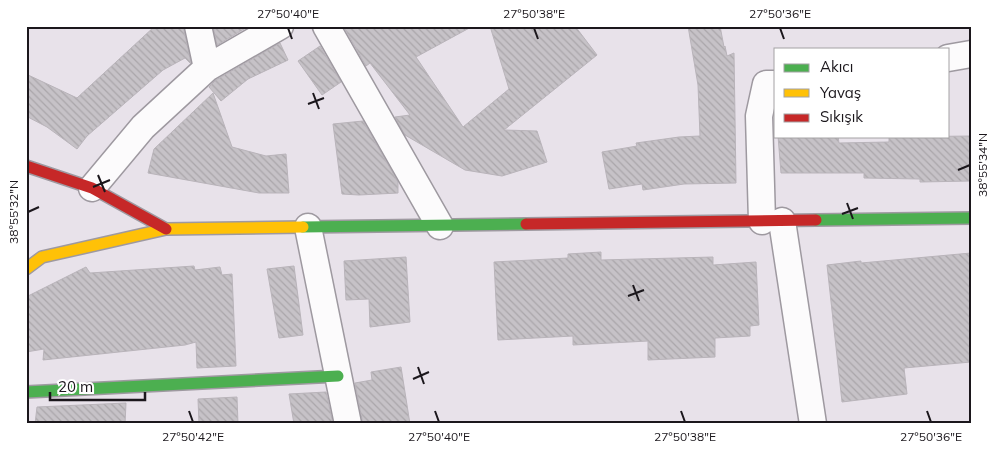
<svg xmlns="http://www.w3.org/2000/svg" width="997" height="450" font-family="Mulish,sans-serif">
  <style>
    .building { fill: url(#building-back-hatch); stroke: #b9b4ba }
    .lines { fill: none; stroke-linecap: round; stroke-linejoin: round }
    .street-casing { stroke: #9e99a0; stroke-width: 29 }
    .fast-casing { stroke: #9e99a0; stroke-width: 14 }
    .slow-casing { stroke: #9e99a0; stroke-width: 14 }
    .jam-casing { stroke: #9e99a0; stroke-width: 14 }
    .street { stroke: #fcfbfc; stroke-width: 26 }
    .fast { stroke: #4caf50; stroke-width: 11 }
    .slow { stroke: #ffc107; stroke-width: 11 }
    .jam { stroke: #c62828; stroke-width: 11 }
    .ticks { fill: none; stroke: #1b171c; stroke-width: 2 }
    .neatline { fill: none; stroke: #1b171c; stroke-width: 2 }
    .ticks-label { font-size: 12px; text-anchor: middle; fill: #1b171c }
  </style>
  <defs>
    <pattern id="building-back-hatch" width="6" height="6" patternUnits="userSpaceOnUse" patternTransform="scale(1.25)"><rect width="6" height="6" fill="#c6c2c7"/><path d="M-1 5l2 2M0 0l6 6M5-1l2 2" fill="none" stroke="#aaa6aa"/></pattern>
  </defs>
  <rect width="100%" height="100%" fill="#e8e2ea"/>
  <path class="building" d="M155,26H183L191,63H190L185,58L163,70L87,136L77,149L47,127L26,116V74L77,98Z
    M213,26H249L217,45Z
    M350,26H473L416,57L463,127L509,89L490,26H575L597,55L504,130L537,131L547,162L502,176L465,170L405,135L395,117L410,115L370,63L366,66L345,29Z
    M688,26H720L724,47L725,46L727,56L734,53L736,183L684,184L643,190L642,184L609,189L602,152L637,146L636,143L679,137L700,136L698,85Z
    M280,43L288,60L248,79L221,101L209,87L216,80Z
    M320,46L341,82L322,95L298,61Z
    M213,93L232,147L266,156L286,154L289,193H259L148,173L154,149Z
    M363,121L398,182V193L359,195L342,194L333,124Z
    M778,136H838L839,143L889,142V137L971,136V181L920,182V179L864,178V173H781Z
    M601,252V260L713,257V265L756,262L759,325L750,326V336L715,338V357L648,360V341L573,345V336L498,340L494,262L568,258V254Z
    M971,253V362L904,368L907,394L842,402L827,265L861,261V263Z
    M406,257L410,322L370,327L369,299L346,300L344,261Z
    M194,266L195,270L220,267L222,275L232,274L236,366L197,368L196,342L185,345L43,360L44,349L26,352V297L86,267L90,273Z
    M294,266L303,335L279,338L267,269Z
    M401,367L410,424H363L355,383L372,380L371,372Z
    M326,392L333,424H294L289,394Z
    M237,397L238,424H199L198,399Z
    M126,403L125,424H35L37,407Z"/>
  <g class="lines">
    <defs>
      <path id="street" d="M198,26L207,68
        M326,26L440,226
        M948,58L971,54
        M92,188L143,127L207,68L280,26
        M762,221L759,116L766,84H776
        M782,221L813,424
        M308,227L348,424"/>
      <path id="fast" d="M816,220L971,218
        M303,227L526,224
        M26,392L338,376"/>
      <path id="slow" d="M26,269L42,257L166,229L303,227"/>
      <path id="jam" d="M26,166L92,188L166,229
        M526,224L816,220"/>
    </defs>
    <use href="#street" class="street-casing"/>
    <use href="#fast" class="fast-casing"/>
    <use href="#slow" class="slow-casing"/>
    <use href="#jam" class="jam-casing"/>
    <use href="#street" class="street"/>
    <use href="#fast" class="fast"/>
    <use href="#slow" class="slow"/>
    <use href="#jam" class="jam"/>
  </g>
  <path class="ticks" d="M288,28L292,39M534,28L538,39M780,28L784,39M313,93L319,109M308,104L324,98M958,170L970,165M98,175L105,192M93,187L110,180M847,203L853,219M28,212L39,207M842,214L858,208M633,285L639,301M628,296L644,290M418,367L424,384M413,379L429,372M189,411L193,422M435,411L439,422M681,411L685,422M927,411L931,422"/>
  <rect width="997" height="450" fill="none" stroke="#ffffff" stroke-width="55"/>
  <rect x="774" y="48" width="175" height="90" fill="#ffffff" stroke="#a4a2a4"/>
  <rect x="784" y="64" width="25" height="8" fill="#4caf50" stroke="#a4a2a4"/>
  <text x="820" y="72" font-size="15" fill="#1b171c">Akıcı</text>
  <rect x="784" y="89" width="25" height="8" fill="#ffc107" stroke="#a4a2a4"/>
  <text x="820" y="98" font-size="15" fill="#1b171c">Yavaş</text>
  <rect x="784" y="114" width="25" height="8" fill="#c62828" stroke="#a4a2a4"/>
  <text x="820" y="122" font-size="15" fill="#1b171c">Sıkışık</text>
  <path d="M50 392v8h95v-8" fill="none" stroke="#1b171c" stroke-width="2.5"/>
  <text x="58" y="392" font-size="15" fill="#1b171c" stroke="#ffffff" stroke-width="4" paint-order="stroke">20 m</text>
  <rect x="28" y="28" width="942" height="394" class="neatline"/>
  <g class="ticks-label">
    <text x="288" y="18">27°50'40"E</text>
    <text x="534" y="18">27°50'38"E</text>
    <text x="780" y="18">27°50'36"E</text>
    <text transform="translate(983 165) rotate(-90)" y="4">38°55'34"N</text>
    <text transform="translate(14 212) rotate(-90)" y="4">38°55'32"N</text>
    <text x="193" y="441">27°50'42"E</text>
    <text x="439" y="441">27°50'40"E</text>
    <text x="685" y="441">27°50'38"E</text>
    <text x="931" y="441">27°50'36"E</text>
  </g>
</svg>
